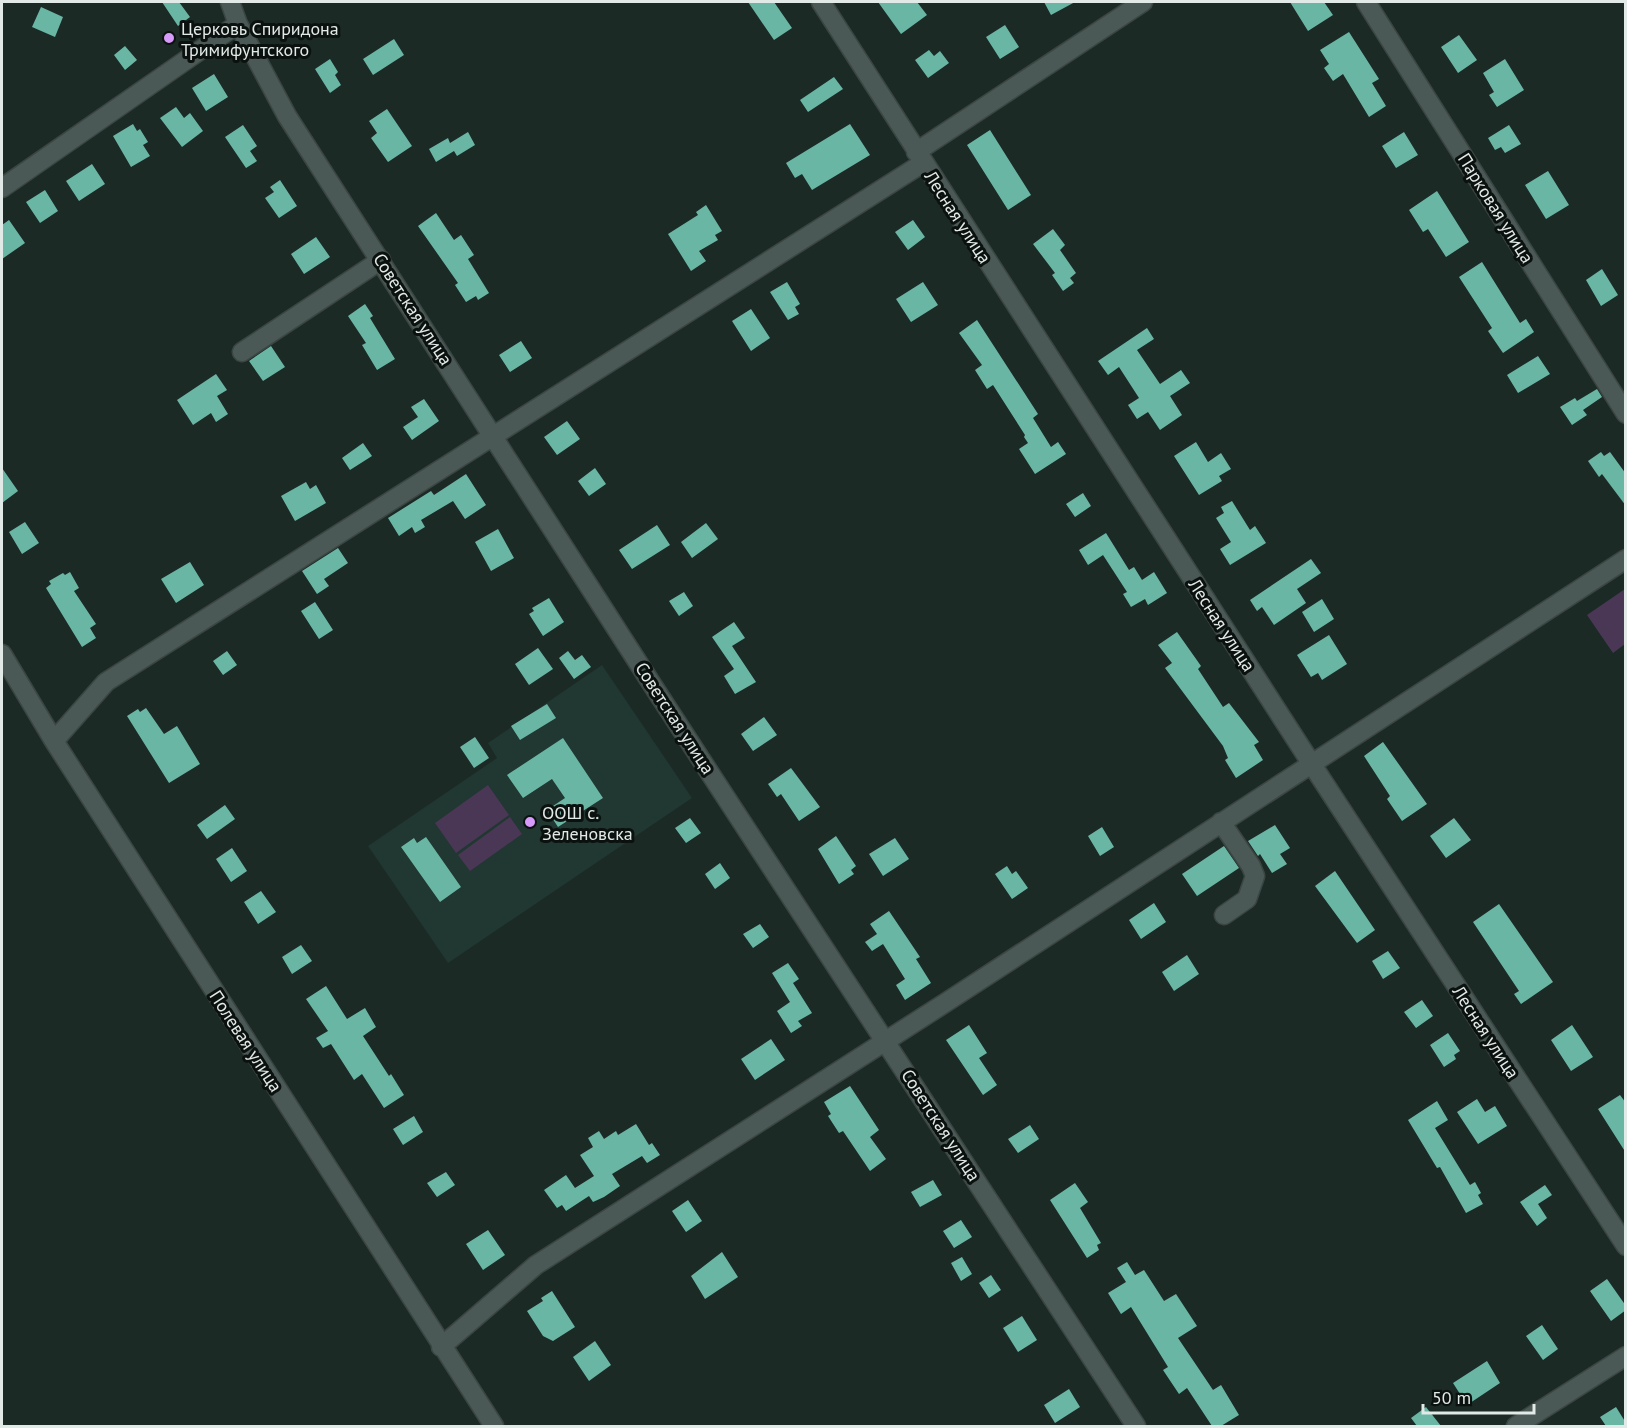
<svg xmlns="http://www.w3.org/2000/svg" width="1627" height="1428" font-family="'PT Sans',sans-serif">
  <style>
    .built { fill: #213731 }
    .green { fill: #4a3756 }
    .building { fill: #6ab6a5 }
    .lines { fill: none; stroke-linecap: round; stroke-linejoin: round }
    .minor-casing { stroke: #3b4643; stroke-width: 21 }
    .minor { stroke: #4b5956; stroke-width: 18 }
    .poi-dot { fill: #d69bfa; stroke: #0b110f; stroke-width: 2 }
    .labels { text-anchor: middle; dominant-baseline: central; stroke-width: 6; stroke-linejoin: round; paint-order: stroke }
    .poi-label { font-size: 18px; fill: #e2eae8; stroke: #0b110f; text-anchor: start }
    .street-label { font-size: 18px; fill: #e2eae8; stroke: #0b110f }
  </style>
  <rect width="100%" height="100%" fill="#1c2a26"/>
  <path class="built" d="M602,665L692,798L448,963L368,846L497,758L488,743Z"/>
  <path class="green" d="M1625,589V644L1613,653L1587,615Z
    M488,785L509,815L456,853L435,823Z
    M510,817L522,834L470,871L458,855Z"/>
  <path class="building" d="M162,2H179L190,17L178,26Z
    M748,2H774L792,28L774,40Z
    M878,2H917L927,15L901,34Z
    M1044,2H1075L1051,15Z
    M1290,2H1324L1333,15L1308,31Z
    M41,7L63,17L55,37L32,27Z
    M1005,25L1019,47L1000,59L986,37Z
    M1349,32L1379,79L1372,83L1386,106L1369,117L1343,74L1333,81L1324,68L1329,64L1320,50Z
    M1459,35L1477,60L1458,73L1441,47Z
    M394,39L404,55L373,75L363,59Z
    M125,46L137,60L125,70L114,55Z
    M929,50L934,56L940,51L949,63L928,78L915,60Z
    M330,59L338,72L335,75L341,85L330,93L315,69Z
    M1505,59L1524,90L1497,107L1489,95L1494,92L1483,73Z
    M214,74L228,97L206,111L192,88Z
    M834,77L843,89L808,112L800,100Z
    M176,107L184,118L190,113L203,131L182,147L160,118Z
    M387,109L412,146L388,162L371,138L377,133L369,121Z
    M133,124L137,131L140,129L148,142L143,145L150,156L131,167L113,136Z
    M850,124L870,155L812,190L802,174L795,178L786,163Z
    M243,125L257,146L250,151L257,161L246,168L225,137Z
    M1509,125L1521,144L1505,153L1501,147L1495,150L1488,138Z
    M990,130L1031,195L1008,210L967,145Z
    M468,132L475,145L457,156L454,151L436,162L429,149L448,138L450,143Z
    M1404,132L1418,155L1396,168L1382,146Z
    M92,164L105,184L79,201L66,181Z
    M1548,171L1569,205L1546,219L1525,185Z
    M280,180L297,206L279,218L265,198L274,192L270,187Z
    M45,190L58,211L40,223L26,202Z
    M1437,191L1469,242L1446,257L1428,229L1423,232L1409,210Z
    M706,205L722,231L715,235L718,240L699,251L706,261L691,271L668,234L698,215L696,212Z
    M436,213L454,240L461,235L474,255L468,259L489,293L478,300L476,296L466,302L455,285L458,283L418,226Z
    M9,220L25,243L2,259V225Z
    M913,220L925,237L908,250L895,232Z
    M1053,229L1065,245L1060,250L1076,273L1070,278L1074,283L1063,291L1052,275L1055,273L1033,244Z
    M316,237L330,257L304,274L291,254Z
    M1482,262L1520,323L1526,319L1534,332L1503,353L1488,331L1492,328L1459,277Z
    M1602,269L1618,295L1601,306L1586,280Z
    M787,282L800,304L795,307L799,314L788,320L770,292Z
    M923,282L938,305L911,322L896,299Z
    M365,304L373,316L370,318L395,359L377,370L362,345L366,343L348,316Z
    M751,309L770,338L751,351L732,321Z
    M977,320L1038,414L1033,418L1051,447L1058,442L1066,454L1035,474L1019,449L1028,443L1024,437L1025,435L993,385L987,389L975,370L982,365L959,333Z
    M1147,328L1154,339L1137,350L1160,384L1181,370L1190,383L1170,396L1182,415L1160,430L1148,412L1137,419L1128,405L1139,398L1119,367L1108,375L1098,361Z
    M521,341L532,358L510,372L499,355Z
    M271,346L285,367L263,381L249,361Z
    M1538,356L1550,374L1518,393L1507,375Z
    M216,374L227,390L217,396L228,414L216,422L211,413L193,425L177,400Z
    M1597,389L1602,397L1583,410L1587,415L1572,425L1560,407L1575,398L1577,401Z
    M424,399L439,421L412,440L403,427L418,417L411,407Z
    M567,421L580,439L557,455L544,437Z
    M1196,442L1208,462L1221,453L1231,469L1219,476L1222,481L1199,495L1174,456Z
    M363,443L372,456L350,470L342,458Z
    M1601,452L1604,456L1610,452L1626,474V506L1602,474L1599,477L1588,461Z
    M2,468L18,491L2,503Z
    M595,468L606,484L589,496L578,481Z
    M466,474L486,505L465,519L453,501L421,520L425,527L415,533L412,527L399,536L388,518L431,491L434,495Z
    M306,482L310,489L316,485L326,503L295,521L281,496Z
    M1083,493L1091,506L1075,517L1066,504Z
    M1232,501L1250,530L1255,526L1266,543L1230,565L1220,549L1231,542L1216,518L1224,513L1221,507Z
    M25,522L39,543L22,554L9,532Z
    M706,523L718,539L692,558L681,542Z
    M657,525L670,545L632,569L619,550Z
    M498,529L514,558L491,571L475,542Z
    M1106,533L1129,570L1134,567L1142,580L1154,572L1167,593L1148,605L1145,599L1131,607L1123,594L1127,592L1103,555L1088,565L1079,550Z
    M338,548L348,563L324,579L329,586L317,594L302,571Z
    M1311,559L1321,573L1297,589L1306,603L1274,625L1262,607L1257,611L1250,600Z
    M190,562L204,585L176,603L161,579Z
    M70,572L79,588L74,591L96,624L90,628L96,638L82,647L46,588L51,584L49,581L63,573L65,575Z
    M684,592L693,606L679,616L669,601Z
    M549,598L564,622L543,636L529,614L534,611L532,608Z
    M1322,599L1334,619L1314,632L1302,612Z
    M315,602L333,630L319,639L301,611Z
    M734,622L745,638L732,646L756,682L735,694L724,676L734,669L712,637Z
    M1177,632L1201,666L1198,669L1223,707L1229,703L1259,742L1254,745L1263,760L1236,778L1225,760L1228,758L1223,746L1165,668L1172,663L1158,645Z
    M1329,635L1347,664L1322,680L1318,673L1311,677L1297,655Z
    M538,648L553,669L529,685L515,664Z
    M227,651L237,665L223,675L213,661Z
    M568,651L575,660L582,655L591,667L574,679L559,658Z
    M547,704L556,718L520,740L511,726Z
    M146,708L164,734L177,726L200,764L169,783L127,716L138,709L140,712Z
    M764,717L777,735L753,751L741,734Z
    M475,737L489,758L474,768L460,747Z
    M563,738L603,798L558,827L547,810L565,798L552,779L523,798L507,775Z
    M1383,742L1427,804L1402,821L1387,799L1390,796L1364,756Z
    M791,768L820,807L799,821L781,794L777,797L768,784Z
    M225,805L235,819L207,839L197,825Z
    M690,818L701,833L686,843L675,828Z
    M1454,818L1471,840L1446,858L1430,836Z
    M1275,825L1290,848L1280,854L1287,864L1272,873L1260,854L1258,856L1248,841Z
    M1102,827L1114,847L1100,856L1088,836Z
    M836,836L856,866L851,870L854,874L839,884L818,849Z
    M426,837L461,887L440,902L401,847L414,838L417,843Z
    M895,838L909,859L883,876L869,854Z
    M1224,846L1239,868L1197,896L1182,874Z
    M232,848L247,871L231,882L216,859Z
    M720,863L730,878L715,889L705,874Z
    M1007,866L1012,874L1016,871L1028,888L1012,899L995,874Z
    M1335,871L1375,930L1357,943L1315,886Z
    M261,891L276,912L258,924L244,902Z
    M1154,903L1166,922L1141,939L1129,920Z
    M1499,904L1553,982L1521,1004L1514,994L1519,991L1473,922Z
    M889,911L920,957L916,959L931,983L905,1000L896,985L905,979L883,944L872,951L865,942L877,934L870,924Z
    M760,924L769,937L753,948L743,934Z
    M301,945L312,961L292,974L282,957Z
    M1388,951L1400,968L1383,979L1372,961Z
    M1187,955L1199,974L1174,991L1162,972Z
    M788,963L799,979L793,983L812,1013L798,1021L802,1026L791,1033L777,1011L790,1002L772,973Z
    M326,986L347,1019L365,1008L376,1027L363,1036L389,1076L391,1074L404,1095L384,1108L362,1074L354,1080L331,1044L323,1048L316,1038L328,1031L306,999Z
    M1422,1000L1433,1016L1416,1028L1404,1012Z
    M969,1025L987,1053L979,1058L997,1085L983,1095L946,1040Z
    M1572,1025L1593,1057L1571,1071L1551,1040Z
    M1448,1033L1460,1051L1454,1055L1456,1059L1444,1067L1430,1045Z
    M771,1039L785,1060L755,1080L741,1059Z
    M850,1086L879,1130L870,1137L886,1159L870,1171L843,1131L839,1133L828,1116L831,1114L824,1102Z
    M1620,1095L1626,1103V1153L1598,1109Z
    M1477,1099L1485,1112L1495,1106L1507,1126L1478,1144L1457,1112Z
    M1437,1101L1448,1120L1435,1128L1470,1185L1475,1182L1481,1193L1478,1195L1483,1204L1466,1213L1440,1167L1437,1168L1408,1120Z
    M414,1116L423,1132L403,1145L393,1129Z
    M636,1124L649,1145L652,1143L660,1155L647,1163L642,1156L612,1174L620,1186L604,1197L593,1202L589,1196L566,1211L562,1205L557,1208L544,1190L566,1175L575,1188L594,1176L580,1155L593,1147L588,1138L599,1131L604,1139L616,1131L618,1135Z
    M1030,1125L1039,1139L1018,1153L1008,1139Z
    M446,1172L455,1185L437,1197L427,1183Z
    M933,1180L942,1195L920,1207L911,1192Z
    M1075,1183L1088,1202L1080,1208L1101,1243L1097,1245L1099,1250L1087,1258L1050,1200Z
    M1545,1185L1552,1195L1538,1204L1547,1218L1537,1226L1520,1202Z
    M688,1200L702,1221L686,1232L672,1211Z
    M961,1220L972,1237L954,1248L943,1231Z
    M488,1230L505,1255L483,1270L466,1244Z
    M722,1252L738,1277L705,1299L691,1276Z
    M962,1257L972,1274L961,1281L951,1263Z
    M1127,1262L1135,1275L1144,1270L1164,1301L1176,1294L1197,1326L1178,1338L1213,1390L1221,1385L1239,1415L1221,1426H1212L1187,1388L1179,1394L1163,1370L1168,1367L1131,1307L1121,1314L1108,1293L1126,1282L1117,1268Z
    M991,1275L1001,1290L989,1298L979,1283Z
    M1607,1279L1626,1306V1310L1611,1321L1590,1291Z
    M552,1291L575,1327L553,1341L543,1336L527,1311L543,1301L541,1298Z
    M1022,1316L1037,1340L1018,1352L1003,1328Z
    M1542,1325L1558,1349L1543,1360L1526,1336Z
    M595,1341L611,1365L589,1381L573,1357Z
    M1487,1361L1500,1383L1467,1405L1453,1383Z
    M1069,1389L1080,1407L1055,1423L1044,1405Z
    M1426,1407L1441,1426H1417L1411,1418Z
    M1616,1407L1626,1423V1426H1606L1600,1417Z"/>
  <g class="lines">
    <defs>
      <path id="minor" d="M230,2L238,24L287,116L655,689L1136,1426
        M821,2L1311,763L1626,1246
        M1366,2L1626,414
        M916,152L1143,2
        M2,188L238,24
        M242,352L381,260
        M2,654L54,741L494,1426
        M54,741L106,682L923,163
        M1221,822L1251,866L1255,876L1247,899L1224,915
        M441,1347L536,1265L945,1003L1626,559
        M1516,1426L1626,1356"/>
    </defs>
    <use href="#minor" class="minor-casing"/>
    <use href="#minor" class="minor"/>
  </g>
  <g class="poi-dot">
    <circle cx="169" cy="38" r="6"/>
    <circle cx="530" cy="822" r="6"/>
  </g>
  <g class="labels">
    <g class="poi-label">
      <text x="181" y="28">Церковь Спиридона<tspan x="181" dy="21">Тримифунтского</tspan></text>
      <text x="542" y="812">ООШ с.<tspan x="542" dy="21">Зеленовска</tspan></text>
    </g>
    <g class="street-label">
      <text transform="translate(1496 208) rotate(58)">Парковая улица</text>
      <text transform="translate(958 217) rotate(57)">Лесная улица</text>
      <text transform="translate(413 309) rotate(57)">Советская улица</text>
      <text transform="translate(1222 625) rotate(57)">Лесная улица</text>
      <text transform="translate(675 718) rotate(57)">Советская улица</text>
      <text transform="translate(1486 1032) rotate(57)">Лесная улица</text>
      <text transform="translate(246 1041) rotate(57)">Полевая улица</text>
      <text transform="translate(941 1125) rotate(57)">Советская улица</text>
    </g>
  </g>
  <rect width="1627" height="1428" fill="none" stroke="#e2eae8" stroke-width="6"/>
  <path d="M1423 1404v9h111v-9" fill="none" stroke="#e2eae8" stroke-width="3"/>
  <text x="1432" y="1404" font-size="18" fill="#e2eae8" stroke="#0b110f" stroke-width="4.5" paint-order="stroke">50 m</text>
</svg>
